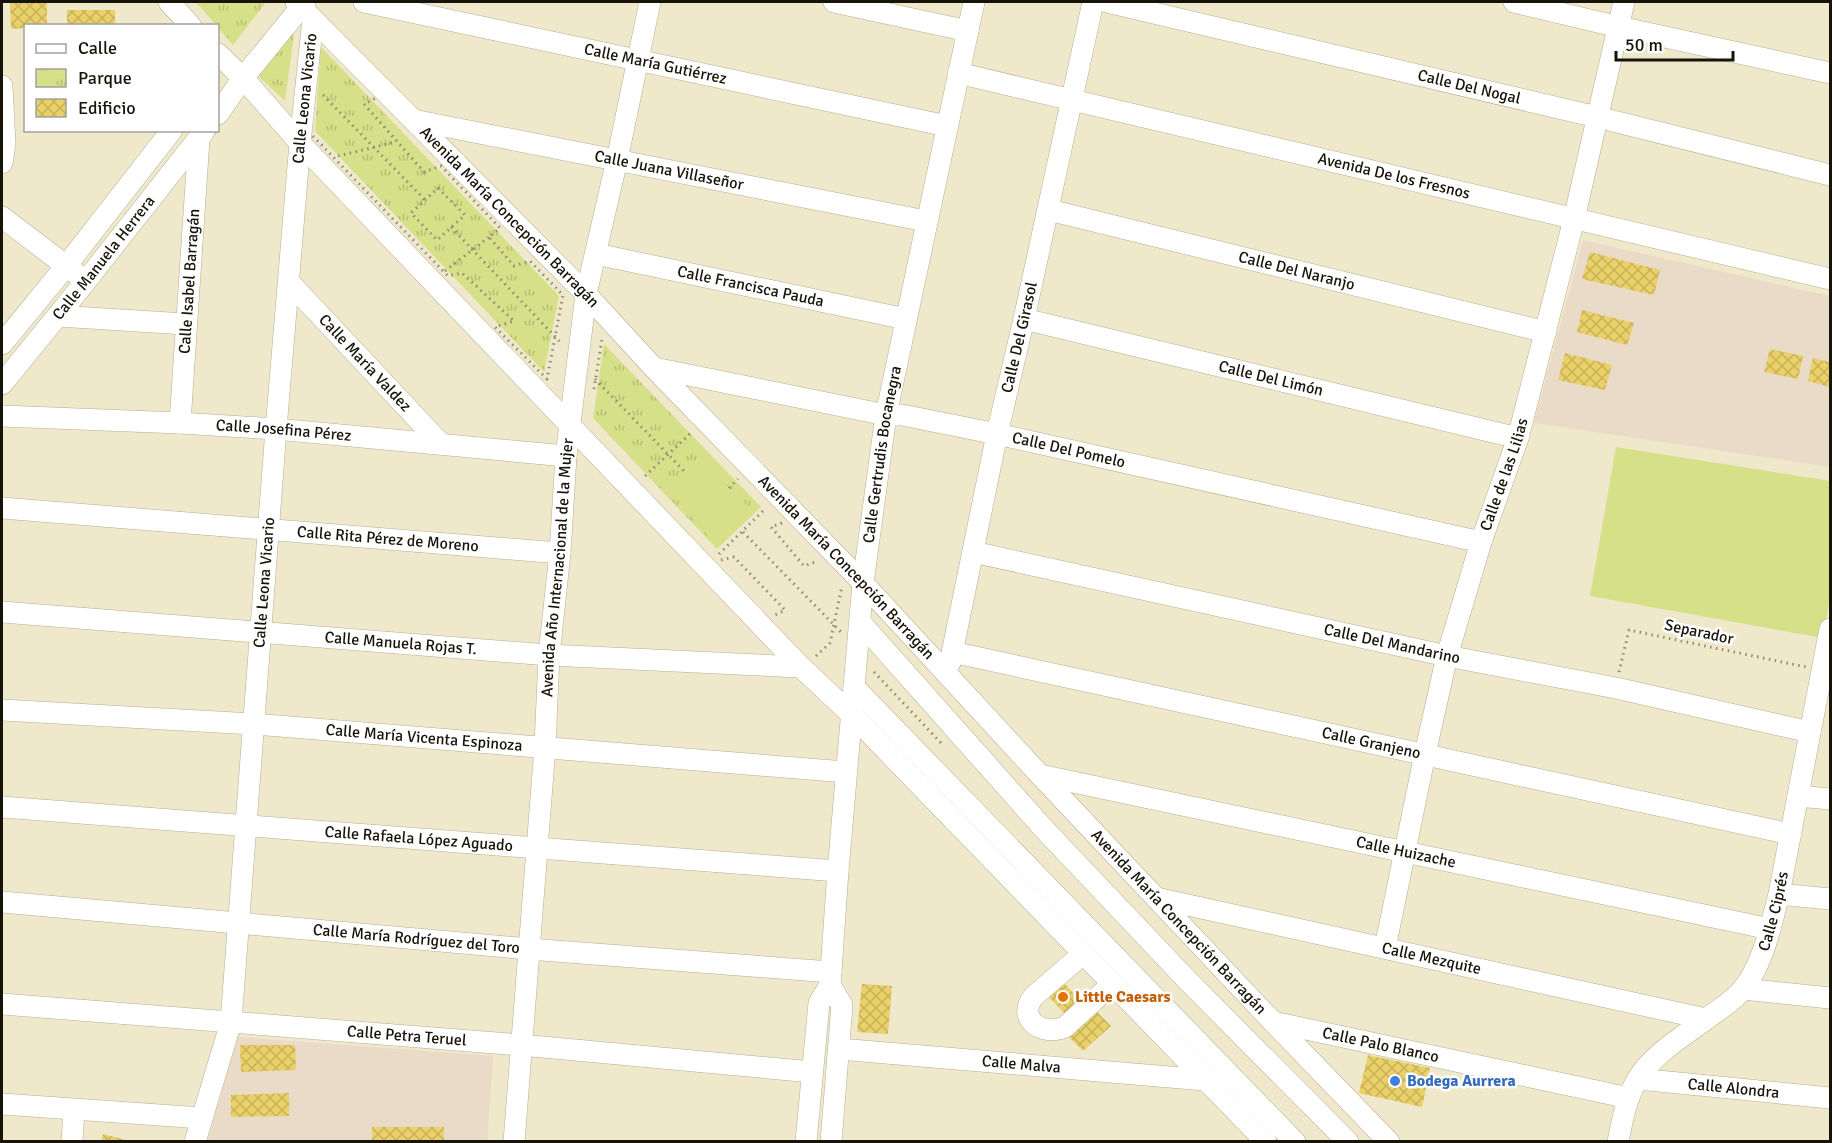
<svg xmlns="http://www.w3.org/2000/svg" width="1832" height="1143" font-family="Signika,sans-serif">
  <style>
    .education { fill: #eadbc8 }
    .park { fill: url(#park-tufts) }
    .pitch { fill: #d5e088 }
    .building { fill: url(#building-cross-hatch) }
    .lines { fill: none; stroke-linecap: round; stroke-linejoin: round }
    .minor-casing { stroke: #b5ae92; stroke-width: 22 }
    .path { stroke: #908b76; stroke-width: 3; stroke-dasharray: 1.5 4.5; stroke-linecap: butt }
    .minor { stroke: #fff; stroke-width: 21 }
    .food-dot { fill: #e8710a; stroke: #fff; stroke-width: 2 }
    .shop-dot { fill: #3f7fe0; stroke: #fff; stroke-width: 2 }
    .labels { text-anchor: middle; dominant-baseline: central; stroke-width: 5; stroke-linejoin: round; paint-order: stroke }
    .street-label { font-size: 16px; fill: #161409; stroke: #fff }
    .food-label { font-size: 16px; font-weight: bold; fill: #c56008; stroke: #fff; text-anchor: start }
    .shop-label { font-size: 16px; font-weight: bold; fill: #366cbe; stroke: #fff; text-anchor: start }
  </style>
  <defs>
    <pattern id="park-tufts" width="24" height="20" patternUnits="userSpaceOnUse" patternTransform="scale(1.5)"><rect width="24" height="20" fill="#d5e088"/><path d="M3 7l-1-3M5 7V3M7 7l1-3M15 17l-1-3M17 17v-4M19 17l1-3" fill="none" stroke="#b6bf74"/></pattern>
    <pattern id="building-cross-hatch" width="8" height="8" patternUnits="userSpaceOnUse" patternTransform="scale(1.5)"><rect width="8" height="8" fill="#ead068"/><path d="M0 0l8 8M0 8l8-8" fill="none" stroke="#c8b259"/></pattern>
  </defs>
  <rect width="100%" height="100%" fill="#efe8ca"/>
  <path class="education" d="M1583,240L1830,296V467L1534,423Z
    M238,1037L493,1056L487,1141L207,1142Z"/>
  <path class="park" d="M196,2H266L233,45Z
    M295,26L285,101L256,74Z
    M321,47L559,296L544,372L315,131Z
    M604,344L761,507L717,549L593,418Z"/>
  <path class="pitch" d="M1616,447L1830,481V597L1823,638L1590,596Z
    M702,459L754,513L715,544L667,488Z"/>
  <path class="building" d="M10,2H47V26H26V28L11,29Z
    M67,10H115V26H67Z
    M1590,252L1660,270L1654,295L1582,279Z
    M1582,310L1634,323L1627,345L1577,332Z
    M1770,349L1803,356L1798,379L1764,372Z
    M1565,353L1612,365L1605,390L1558,380Z
    M1813,358L1830,362V387L1808,381Z
    M1059,978L1082,1002L1067,1016L1044,992Z
    M862,984L892,986L888,1034L857,1032Z
    M1096,1011L1111,1026L1083,1051L1068,1036Z
    M240,1045H295L296,1070L241,1072Z
    M1368,1055L1430,1068L1422,1107L1359,1093Z
    M289,1093V1116L231,1117V1095Z
    M372,1127H444V1142H372Z
    M103,1134L130,1141V1142H101Z"/>
  <g class="lines">
    <defs>
      <g id="minor">
        <path d="M169,2L191,26"/>
        <path id="s1" d="M296,2L586,294L654,368L863,583L1040,775L1273,1022L1389,1142"/>
        <path id="s2" d="M364,2L947,126"/>
        <path d="M834,2L968,31"/>
        <path id="s3" d="M1107,2L1597,117L1830,175"/>
        <path d="M1514,2L1619,27L1830,73"/>
        <path d="M218,54L243,78L300,143L801,667L852,715L1266,1142"/>
        <path id="s4" d="M958,73L1830,279"/>
        <path d="M2,86L5,144L2,163"/>
        <path d="M218,114L243,78L305,2"/>
        <path id="s5" d="M413,120L926,221"/>
        <path id="s6" d="M1049,210L1546,332"/>
        <path d="M2,217L78,275"/>
        <path id="s7" d="M596,254L906,319"/>
        <path id="s8" d="M289,282L441,444"/>
        <path d="M58,316L185,324"/>
        <path id="s9" d="M1024,319L1518,438"/>
        <path d="M2,344L66,266L172,130"/>
        <path id="s10" d="M654,368L886,415H902L997,434L1481,542"/>
        <path id="s11" d="M2,384L86,281L205,130"/>
        <path id="s12" d="M2,416L180,423L276,429L566,456"/>
        <path id="s13" d="M180,423L199,139"/>
        <path id="s14" d="M2,508L560,553"/>
        <path id="s15" d="M973,552L1447,656L1616,688L1810,732"/>
        <path id="s16" d="M2,612L549,655L801,667"/>
        <path d="M860,622L1044,829L1189,982L1348,1142"/>
        <path id="s17" d="M952,652L1790,834"/>
        <path id="s18" d="M950,663L997,434L1024,319L1093,2"/>
        <path d="M854,687L1295,1142"/>
        <path id="s19" d="M2,710L253,724L846,772"/>
        <path id="s20" d="M1040,775L1770,929"/>
        <path d="M1798,796L1830,799"/>
        <path id="s21" d="M2,807L838,871"/>
        <path d="M1779,894L1830,899"/>
        <path id="s22" d="M1156,898L1706,1019"/>
        <path id="s23" d="M2,902L529,949L831,972"/>
        <path id="s24" d="M1385,948L1425,754L1447,656L1481,542L1518,438L1574,219L1624,2"/>
        <path d="M1083,954L1034,996C1015,1019 1043,1037 1065,1027L1112,984"/>
        <path d="M830,985L842,1005L831,1142"/>
        <path d="M1743,989L1830,998"/>
        <path id="s25" d="M2,1004L521,1045L812,1072"/>
        <path id="s26" d="M1273,1022L1629,1098"/>
        <path id="s27" d="M839,1049L1205,1080"/>
        <path id="s28" d="M1638,1079L1830,1098"/>
        <path d="M2,1104L202,1118"/>
        <path d="M72,1142L74,1110"/>
        <path id="s29" d="M195,1142L231,1022L276,429L300,143L313,19"/>
        <path id="s30" d="M514,1142L545,747L549,655L560,553L566,456L586,294L617,160L650,2"/>
        <path id="s31" d="M806,1142L819,1003L830,985L838,871L863,583L886,415L974,2"/>
        <path id="s32" d="M1618,1142C1622,1121 1626,1099 1637,1080C1651,1056 1683,1036 1705,1020C1718,1010 1734,1001 1744,988C1764,961 1771,925 1779,894L1830,629"/>
      </g>
    </defs>
    <use href="#minor" class="minor-casing"/>
    <path class="path" d="M317,36L378,97L364,104L424,172L441,166L500,228L489,237L514,266L530,261L563,295L547,379L495,327L514,321L462,273L448,276L309,132L315,87Z
      M323,95L425,200
      M338,156L396,142
      M438,188L465,215L437,240L411,213Z
      M451,227L562,344
      M445,271L489,237
      M595,379L686,473
      M594,389L602,339
      M645,476L692,432
      M729,488L738,479
      M782,523L771,527L804,566L818,561
      M743,532L841,632
      M719,554L765,509
      M721,560L734,557L785,610L775,615
      M816,656L830,643L842,586
      M874,672L941,743
      M1619,672L1629,630L1806,667"/>
    <use href="#minor" class="minor"/>
  </g>
  <circle class="food-dot" cx="1063" cy="997" r="6"/>
  <circle class="shop-dot" cx="1395" cy="1081" r="6"/>
  <g class="labels">
    <g class="street-label">
      <text stroke="none"><textPath href="#s2" startOffset="298">Calle María Gutiérrez</textPath></text>
      <text stroke="none"><textPath href="#s3" startOffset="372">Calle Del Nogal</textPath></text>
      <text stroke="none"><textPath href="#s29" startOffset="1052">Calle Leona Vicario</textPath></text>
      <text stroke="none"><textPath href="#s5" startOffset="261">Calle Juana Villaseñor</textPath></text>
      <text stroke="none"><textPath href="#s4" startOffset="448">Avenida De los Fresnos</textPath></text>
      <text stroke="none"><textPath href="#s1" startOffset="303">Avenida María Concepción Barragán</textPath></text>
      <text stroke="none"><textPath href="#s11" startOffset="162">Calle Manuela Herrera</textPath></text>
      <text stroke="none"><textPath href="#s6" startOffset="255">Calle Del Naranjo</textPath></text>
      <text stroke="none"><textPath href="#s13" startOffset="142">Calle Isabel Barragán</textPath></text>
      <text stroke="none"><textPath href="#s7" startOffset="158">Calle Francisca Pauda</textPath></text>
      <text stroke="none"><textPath href="#s18" startOffset="333">Calle Del Girasol</textPath></text>
      <text stroke="none"><textPath href="#s8" startOffset="111">Calle María Valdez</textPath></text>
      <text stroke="none"><textPath href="#s9" startOffset="254">Calle Del Limón</textPath></text>
      <text stroke="none"><textPath href="#s12" startOffset="282">Calle Josefina Pérez</textPath></text>
      <text stroke="none"><textPath href="#s10" startOffset="423">Calle Del Pomelo</textPath></text>
      <text stroke="none"><textPath href="#s31" startOffset="694">Calle Gertrudis Bocanegra</textPath></text>
      <text stroke="none"><textPath href="#s24" startOffset="489">Calle de las Lilias</textPath></text>
      <text stroke="none"><textPath href="#s14" startOffset="387">Calle Rita Pérez de Moreno</textPath></text>
      <text stroke="none"><textPath href="#s30" startOffset="576">Avenida Año Internacional de la Mujer</textPath></text>
      <text stroke="none"><textPath href="#s1" startOffset="789">Avenida María Concepción Barragán</textPath></text>
      <text stroke="none"><textPath href="#s29" startOffset="566">Calle Leona Vicario</textPath></text>
      <text transform="translate(1699 632) rotate(12)">Separador</text>
      <text stroke="none"><textPath href="#s16" startOffset="400">Calle Manuela Rojas T.</textPath></text>
      <text stroke="none"><textPath href="#s15" startOffset="429">Calle Del Mandarino</textPath></text>
      <text stroke="none"><textPath href="#s19" startOffset="423">Calle María Vicenta Espinoza</textPath></text>
      <text stroke="none"><textPath href="#s17" startOffset="429">Calle Granjeno</textPath></text>
      <text stroke="none"><textPath href="#s21" startOffset="418">Calle Rafaela López Aguado</textPath></text>
      <text stroke="none"><textPath href="#s20" startOffset="374">Calle Huizache</textPath></text>
      <text stroke="none"><textPath href="#s32" startOffset="290">Calle Ciprés</textPath></text>
      <text stroke="none"><textPath href="#s1" startOffset="1275">Avenida María Concepción Barragán</textPath></text>
      <text stroke="none"><textPath href="#s23" startOffset="416">Calle María Rodríguez del Toro</textPath></text>
      <text stroke="none"><textPath href="#s22" startOffset="282">Calle Mezquite</textPath></text>
      <text stroke="none"><textPath href="#s25" startOffset="406">Calle Petra Teruel</textPath></text>
      <text stroke="none"><textPath href="#s26" startOffset="110">Calle Palo Blanco</textPath></text>
      <text stroke="none"><textPath href="#s27" startOffset="183">Calle Malva</textPath></text>
      <text stroke="none"><textPath href="#s28" startOffset="96">Calle Alondra</textPath></text>
    </g>
    <g class="food-label">
      <text x="1075" y="997">Little Caesars</text>
    </g>
    <g class="shop-label">
      <text x="1407" y="1081">Bodega Aurrera</text>
    </g>
  </g>
  <rect width="1832" height="1143" fill="none" stroke="#161409" stroke-width="6"/>
  <rect x="24" y="24" width="195" height="108" fill="#ffffff" stroke="#a2a19d" stroke-width="1.5"/>
  <rect x="36" y="44" width="30" height="9" fill="#ffffff" stroke="#a2a19d" stroke-width="1.5"/>
  <text x="78" y="54" font-size="18" fill="#161409">Calle</text>
  <rect x="36" y="69" width="30" height="18" fill="url(#park-tufts)" stroke="#a2a19d" stroke-width="1.5"/>
  <text x="78" y="84" font-size="18" fill="#161409">Parque</text>
  <rect x="36" y="99" width="30" height="18" fill="url(#building-cross-hatch)" stroke="#a2a19d" stroke-width="1.5"/>
  <text x="78" y="114" font-size="18" fill="#161409">Edificio</text>
  <path d="M1616 51v9h117v-9" fill="none" stroke="#161409" stroke-width="3"/>
  <text x="1625" y="51" font-size="18" fill="#161409" stroke="#ffffff" stroke-width="4.5" paint-order="stroke">50 m</text>
</svg>
